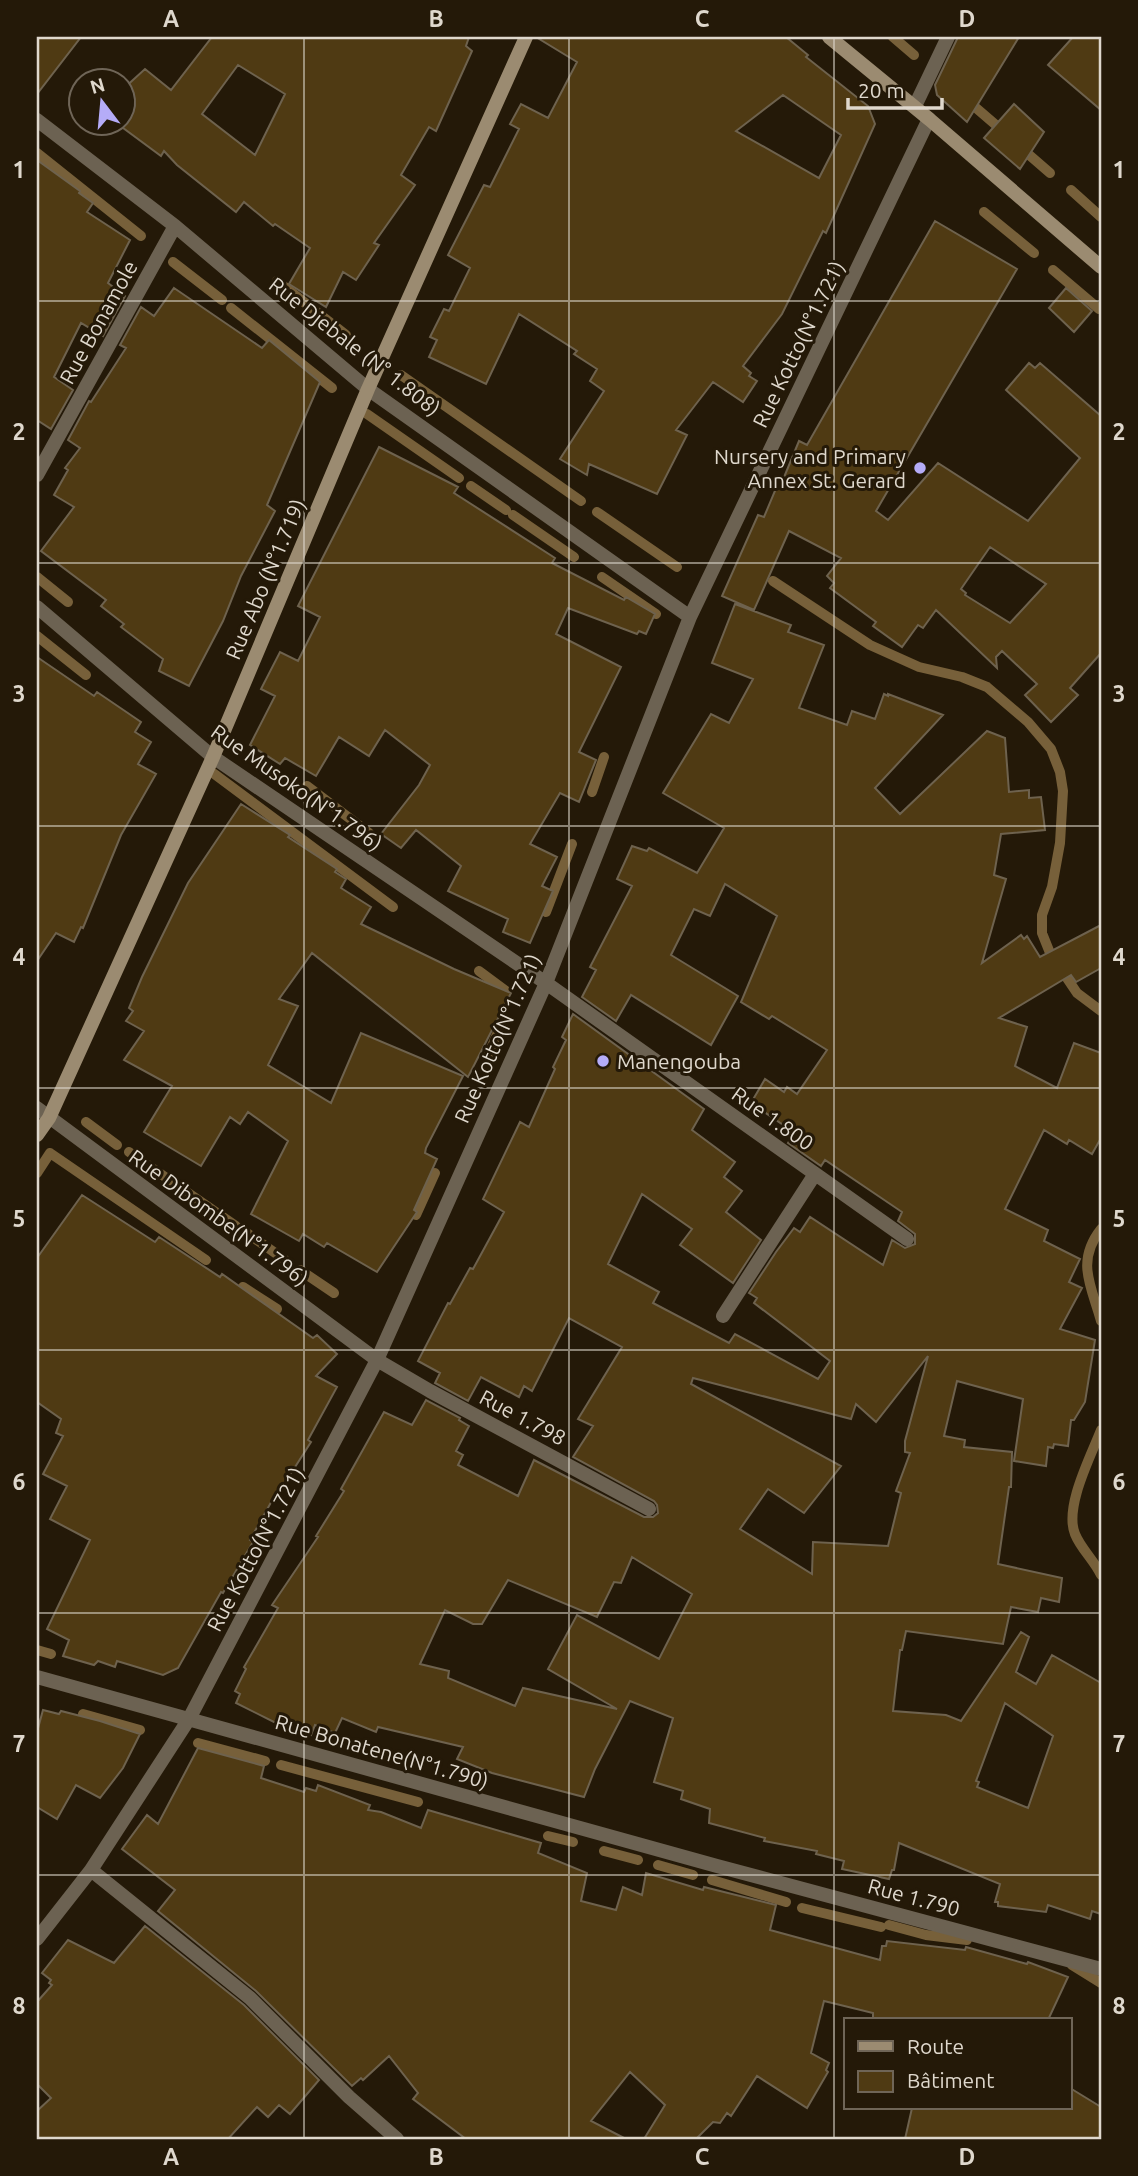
<svg xmlns="http://www.w3.org/2000/svg" width="1138" height="2176" font-family="Ubuntu,sans-serif">
  <style>
    .lines { fill: none; stroke-linecap: round; stroke-linejoin: round }
    .stream { stroke: #77603a; stroke-width: 10 }
    .building { fill: #4f3a13; stroke: #6e624e; stroke-width: 2; fill-rule: evenodd }
    .street { stroke: #6c6252; stroke-width: 14 }
    .secondary { stroke: #9b8b71; stroke-width: 14 }
    .grid { fill: none; stroke: #dfd8cd; stroke-width: 2; stroke-opacity: 0.55 }
    .poi-dot { fill: #b5acf8; stroke: #241908; stroke-width: 2.5 }
    .labels { text-anchor: middle; dominant-baseline: central; stroke-width: 6; stroke-linejoin: round; paint-order: stroke }
    .street-label { font-size: 21px; fill: #dfd8cd; stroke: #241908 }
    .poi-label { font-size: 21px; fill: #dfd8cd; stroke: #241908; text-anchor: end }
    .neatline { fill: none; stroke: #dfd8cd; stroke-width: 2.5 }
    .grid-label { font-size: 23px; text-anchor: middle; font-weight: bold; fill: #dfd8cd }
  </style>
  <rect width="100%" height="100%" fill="#241908"/>
  <g class="lines">
    <path class="stream" d="M893,37L914,55
      M968,101L1004,132
      M1020,147L1050,173
      M37,153L141,236
      M1071,190L1101,217
      M984,212L1034,253
      M173,262L222,300
      M1053,270L1099,309
      M277,281L346,335
      M231,308L332,388
      M401,375L581,501
      M367,414L459,478
      M471,486L506,510
      M597,512L677,567
      M513,515L574,557
      M37,577L68,602
      M602,577L656,614
      M773,581L870,645L919,667L962,677L987,687L1028,722L1051,749L1060,772L1063,791L1060,843L1052,887L1042,915V933L1050,953L1077,993L1101,1011
      M37,636L86,675
      M213,773L393,907
      M307,786L369,833
      M592,792L604,757
      M546,912L572,844
      M479,971L506,991
      M488,1056L500,1027
      M86,1122L117,1145
      M129,1152L236,1226
      M37,1173L50,1153L206,1260
      M416,1215L435,1173
      M1101,1229C1075,1262 1092,1287 1101,1321
      M247,1233L285,1260
      M300,1270L334,1293
      M243,1287L277,1309
      M1101,1430C1091,1456 1064,1507 1075,1534C1081,1549 1094,1560 1101,1575
      M37,1650L51,1654
      M83,1714L140,1730
      M198,1743L265,1761
      M281,1765L418,1802
      M548,1836L573,1842
      M604,1851L638,1860
      M658,1865L693,1875
      M712,1880L786,1902
      M802,1908L881,1927
      M889,1925L926,1935L967,1940
      M1072,1965L1101,1983"/>
  </g>
  <path class="building" d="M37,37H81L37,94Z
    M212,37H469L466,46L472,51L436,131L429,127L401,175L415,185L374,243L379,245L356,280L343,272L326,307L289,284L310,248L275,224L273,226L244,202L236,212L177,165L164,151L161,156L115,122H122V90L145,69L171,90ZM238,65L285,94L255,155L202,114Z
    M536,37H786L808,55L806,57L868,106L875,124L826,233L823,231L782,314L743,366L751,373L749,376L757,381L743,402L713,382L676,430L687,435L657,494L589,464L587,475L560,459L604,391L590,381L597,369L574,354L577,351L519,314L486,384L429,357L437,340L430,337L444,309L449,311L470,268L448,255L484,185L490,187L519,129L510,124L521,104L548,118L577,62ZM783,95L841,135L819,178L736,131Z
    M958,37H1019L967,122L937,95L935,85Z
    M1073,37H1101V110L1048,65Z
    M1014,104L1044,132L1020,169L984,138Z
    M37,160L80,191L79,193L93,203L87,212L130,240L108,283L125,296L103,336L81,323L54,377L73,390L51,429L37,420Z
    M935,221L1017,269L876,511L888,520L938,463L1028,521L1080,458L1006,390L1029,363L1035,368L1040,363L1101,416V653L1070,688L1078,695L1051,722L1025,695L1037,684L1002,651L996,657L997,668L936,610L923,628L918,625L902,647L873,626L876,622L830,588L834,583L827,576L841,558L789,531L754,610L722,596L758,515L764,517L777,486L780,487L799,441L807,445ZM990,547L1046,584L1010,623L965,595L966,593L961,589Z
    M174,288L262,348L269,340L320,382L267,505L275,511L241,576L223,621L189,686L159,671L163,659L121,627L124,624L101,606L106,600L41,551L74,507L54,495L68,470L65,468L80,448L68,440L89,401L91,402L126,348L120,345L141,307L154,316Z
    M1066,288L1092,311L1074,332L1049,308Z
    M379,447L458,487L454,493L555,558L552,563L624,600L626,597L655,614L646,634L639,631L637,634L568,608L556,634L621,667L579,752L596,760L579,802L560,793L530,844L557,857L542,886L553,891L530,943L503,932L508,919L448,891L461,866L416,830L401,848L381,834L419,785L430,765L385,730L369,756L339,737L316,776L285,758L280,764L250,745L275,696L261,689L280,652L298,661L320,617L298,606Z
    M735,604L791,625L788,632L824,645L799,708L847,725L852,711L875,719L884,694L888,696V694L943,715L875,788L900,814L987,731L1005,738L1009,792L1029,790V798L1041,797L1045,830L1001,834L994,875L1006,879L982,963L1021,935L1024,939L1027,936L1040,957L1101,925V968L1076,982L1071,975L999,1018L1027,1027L1015,1066L1057,1088L1074,1043L1101,1053V1138L1092,1154L1069,1140L1067,1144L1044,1130L1005,1209L1048,1230L1044,1241L1080,1259L1069,1282L1082,1288L1060,1329L1095,1340L1085,1402L1074,1420H1071L1068,1446L1054,1444L1053,1448L1048,1447L1046,1466L1014,1461L1023,1399L957,1381L944,1436L965,1440L964,1447L1012,1452L1011,1487H1009L998,1564L1062,1578L1059,1602L1041,1598L1038,1612L1011,1607L1003,1644L906,1631L902,1650H900L893,1711L946,1715L961,1721L1021,1632L1029,1637L1016,1672L1036,1684L1052,1655L1101,1683V1914L1092,1911L1090,1919L1048,1905L1046,1912L998,1906V1902H995L1000,1884L899,1843L894,1870H892L889,1879L842,1869L844,1861L816,1854L817,1851L764,1841L765,1838L709,1823L710,1809L681,1799L683,1791L654,1782L673,1718L630,1701L595,1769L584,1797L492,1773L457,1759L463,1747L378,1727L376,1732L342,1718L335,1733L315,1725L311,1735L276,1723L236,1703L240,1694L235,1691L246,1669L244,1667L278,1608L272,1605L318,1537L316,1536L344,1491L341,1489L384,1412L412,1425L426,1400L460,1418L459,1420L469,1426L456,1451L463,1455L458,1465L518,1496L534,1460L644,1517H653L658,1513L657,1505L654,1501L573,1457L593,1426L578,1419L622,1347L569,1318L532,1391L524,1386L519,1397L481,1377L468,1401L435,1383L440,1373L418,1361L448,1303L450,1304L470,1268L473,1269L504,1212L483,1199L520,1122L529,1127L555,1069L553,1067L566,1040L562,1037L573,1014L704,1109L692,1130L735,1162L724,1177L742,1191L726,1212L761,1240L733,1283L680,1245L692,1229L642,1194L608,1264L659,1292L653,1303L729,1343L735,1334L818,1379L830,1361L754,1303L757,1298L749,1293L776,1252L794,1228L800,1232L810,1217L883,1265L892,1240L905,1248L915,1244V1234L898,1221L902,1212L825,1160L821,1166L788,1143L791,1138L788,1136L792,1131L751,1103L765,1079L784,1092L787,1087L797,1094L827,1050L772,1016L769,1019L741,1002L777,916L725,884L710,916L694,909L671,955L738,996L711,1045L631,995L616,1021L582,997L596,970L590,967L632,886L617,879L632,846L647,851L649,848L697,873L724,828L663,793L711,714L729,723L753,679L712,663ZM928,1356L905,1441V1452L910,1453L896,1491L901,1493L888,1546L813,1542L812,1574L740,1529L768,1489L804,1513L841,1466L691,1384L693,1378L851,1419L856,1404L876,1422ZM632,1557L692,1594L659,1659L577,1615L548,1669L617,1709L523,1688L515,1706L448,1678L449,1671L420,1664L445,1610L473,1624H482L508,1580L597,1617L614,1582L621,1583ZM1005,1703L1053,1736L1028,1808L977,1787L979,1782L976,1781Z
    M37,657L94,696L97,692L141,722L135,732L151,742L138,764L156,774L121,835L83,928L81,927L74,942L56,933L37,961Z
    M241,804L290,835L288,837L337,869L335,872L346,879L341,888L371,907L361,924L454,969L511,993L468,1077L312,953L279,999L298,1006L268,1065L331,1103L361,1033L463,1076L426,1148L425,1153L437,1159L414,1210L417,1212L377,1272L327,1243L324,1247L303,1234L299,1241L251,1214L288,1141L248,1112L240,1124L230,1117L201,1166L144,1132L172,1086L124,1060L144,1031L126,1021L133,1011L129,1008L142,977L188,883Z
    M82,1195L155,1242L159,1237L220,1277L222,1274L313,1338L317,1335L337,1354L316,1376L337,1387L308,1440L311,1442L281,1489L279,1488L250,1540L253,1542L223,1593L221,1592L178,1668L163,1675L117,1661L115,1667L98,1661L94,1665L63,1656L69,1640L47,1629L90,1540L50,1519L67,1486L43,1474L63,1436L56,1433L61,1419L37,1402V1258Z
    M43,1710L59,1714L61,1711L100,1721L140,1734L123,1768L100,1798L76,1785L57,1819L37,1807V1732Z
    M198,1748L264,1766L261,1778L304,1792L306,1788L316,1791L318,1785L370,1805L368,1810L381,1812L421,1828L428,1810L541,1843L538,1853L587,1873L581,1901L616,1910L623,1887L642,1895L646,1873L703,1890L704,1887L776,1905L770,1930L880,1960L882,1946H886L887,1941L965,1950L966,1947L1027,1964L1028,1962L1068,1977L1048,2020H873V2013L824,2001L811,2053L829,2063L826,2070L828,2072L807,2108L757,2076L731,2116L727,2113L720,2123L713,2122L696,2139H644L665,2105L630,2072L591,2121L626,2139H466L413,2099L418,2093L389,2056L363,2080L361,2078L352,2086L256,1991L158,1911L175,1890L122,1849L147,1815L158,1824Z
    M145,1926L244,2005L319,2080L290,2114L279,2105L268,2117L257,2107L228,2139H37V2111L51,2098L37,2084V2002L52,1985L49,1983L51,1980L42,1973L68,1940L114,1963Z
    M1070,2088L1101,2107V2139H905L912,2108H1070Z"/>
  <g class="lines">
    <path class="street" d="M915,106L948,37
      M37,120L175,226L368,389L690,617
      M37,475L175,226
      M37,607L213,757L546,983L907,1239
      M37,1108L377,1360L430,1391L649,1509
      M723,1316L815,1174
      M37,1677L717,1866L1101,1969
      M91,1870L250,1998L349,2097L397,2139
      M37,1939L91,1870L189,1719L377,1360L546,983L690,617L929,119"/>
    <path class="secondary" d="M829,37L929,119L1101,267
      M37,1135L49,1118L213,757L368,389L526,37"/>
  </g>
  <path class="grid" d="M304,37V2139M569,37V2139M834,37V2139M37,301H1101M37,563H1101M37,826H1101M37,1088H1101M37,1350H1101M37,1613H1101M37,1875H1101"/>
  <g class="poi-dot">
    <circle cx="920" cy="468" r="7"/>
    <circle cx="603" cy="1061" r="7"/>
  </g>
  <g class="labels">
    <g class="street-label">
      <text transform="translate(98 322) rotate(-61)">Rue Bonamole</text>
      <text transform="translate(798 344) rotate(-64)">Rue Kotto(N°1.721)</text>
      <text transform="translate(355 346) rotate(38)">Rue Djebale (N° 1.808)</text>
      <text transform="translate(265 579) rotate(-67)">Rue Abo (N°1.719)</text>
      <text transform="translate(297 787) rotate(35)">Rue Musoko(N°1.796)</text>
      <text transform="translate(497 1038) rotate(-66)">Rue Kotto(N°1.721)</text>
      <text transform="translate(773 1118) rotate(35)">Rue 1.800</text>
      <text transform="translate(219 1217) rotate(36)">Rue Dibombe(N°1.796)</text>
      <text transform="translate(523 1417) rotate(28)">Rue 1.798</text>
      <text transform="translate(255 1549) rotate(-62)">Rue Kotto(N°1.721)</text>
      <text transform="translate(382 1751) rotate(16)">Rue Bonatene(N°1.790)</text>
      <text transform="translate(914 1897) rotate(15)">Rue 1.790</text>
    </g>
    <g class="poi-label">
      <text x="906" y="456">Nursery and Primary<tspan x="906" dy="24">Annex St. Gerard</tspan></text>
      <text x="617" y="1061" text-anchor="start">Manengouba</text>
    </g>
  </g>
  <rect width="1138" height="2176" fill="none" stroke="#241908" stroke-width="77"/>
  <rect x="844" y="2018" width="228" height="91" fill="#241908" stroke="#6f6557" stroke-width="2"/>
  <rect x="858" y="2041" width="35" height="10" fill="#9b8b71" stroke="#6f6557" stroke-width="2"/>
  <text x="907" y="2054" font-size="21" fill="#dfd8cd">Route</text>
  <rect x="858" y="2071" width="35" height="21" fill="#4f3a13" stroke="#6f6557" stroke-width="2"/>
  <text x="907" y="2088" font-size="21" fill="#dfd8cd">Bâtiment</text>
  <g transform="translate(102 102) rotate(344)"><circle r="33" fill="#241908" stroke="#6f6557" stroke-width="2"/>
  <path d="M0-5L12 26L0 18L-12 26Z" fill="#b5acf8"/>
  <text y="-10" font-size="19" font-weight="bold" text-anchor="middle" fill="#dfd8cd">N</text>
  </g>
  <path d="M848 98v10h94v-10" fill="none" stroke="#dfd8cd" stroke-width="3.5"/>
  <text x="858" y="98" font-size="21" fill="#dfd8cd" stroke="#241908" stroke-width="5" paint-order="stroke">20 m</text>
  <rect x="38" y="38" width="1062" height="2100" class="neatline"/>
  <g class="grid-label">
    <text x="171" y="27">A</text>
    <text x="436" y="27">B</text>
    <text x="702" y="27">C</text>
    <text x="967" y="27">D</text>
    <text x="19" y="178">1</text>
    <text x="1119" y="178">1</text>
    <text x="19" y="440">2</text>
    <text x="1119" y="440">2</text>
    <text x="19" y="702">3</text>
    <text x="1119" y="702">3</text>
    <text x="19" y="965">4</text>
    <text x="1119" y="965">4</text>
    <text x="19" y="1227">5</text>
    <text x="1119" y="1227">5</text>
    <text x="19" y="1490">6</text>
    <text x="1119" y="1490">6</text>
    <text x="19" y="1752">7</text>
    <text x="1119" y="1752">7</text>
    <text x="19" y="2014">8</text>
    <text x="1119" y="2014">8</text>
    <text x="171" y="2165">A</text>
    <text x="436" y="2165">B</text>
    <text x="702" y="2165">C</text>
    <text x="967" y="2165">D</text>
  </g>
</svg>
